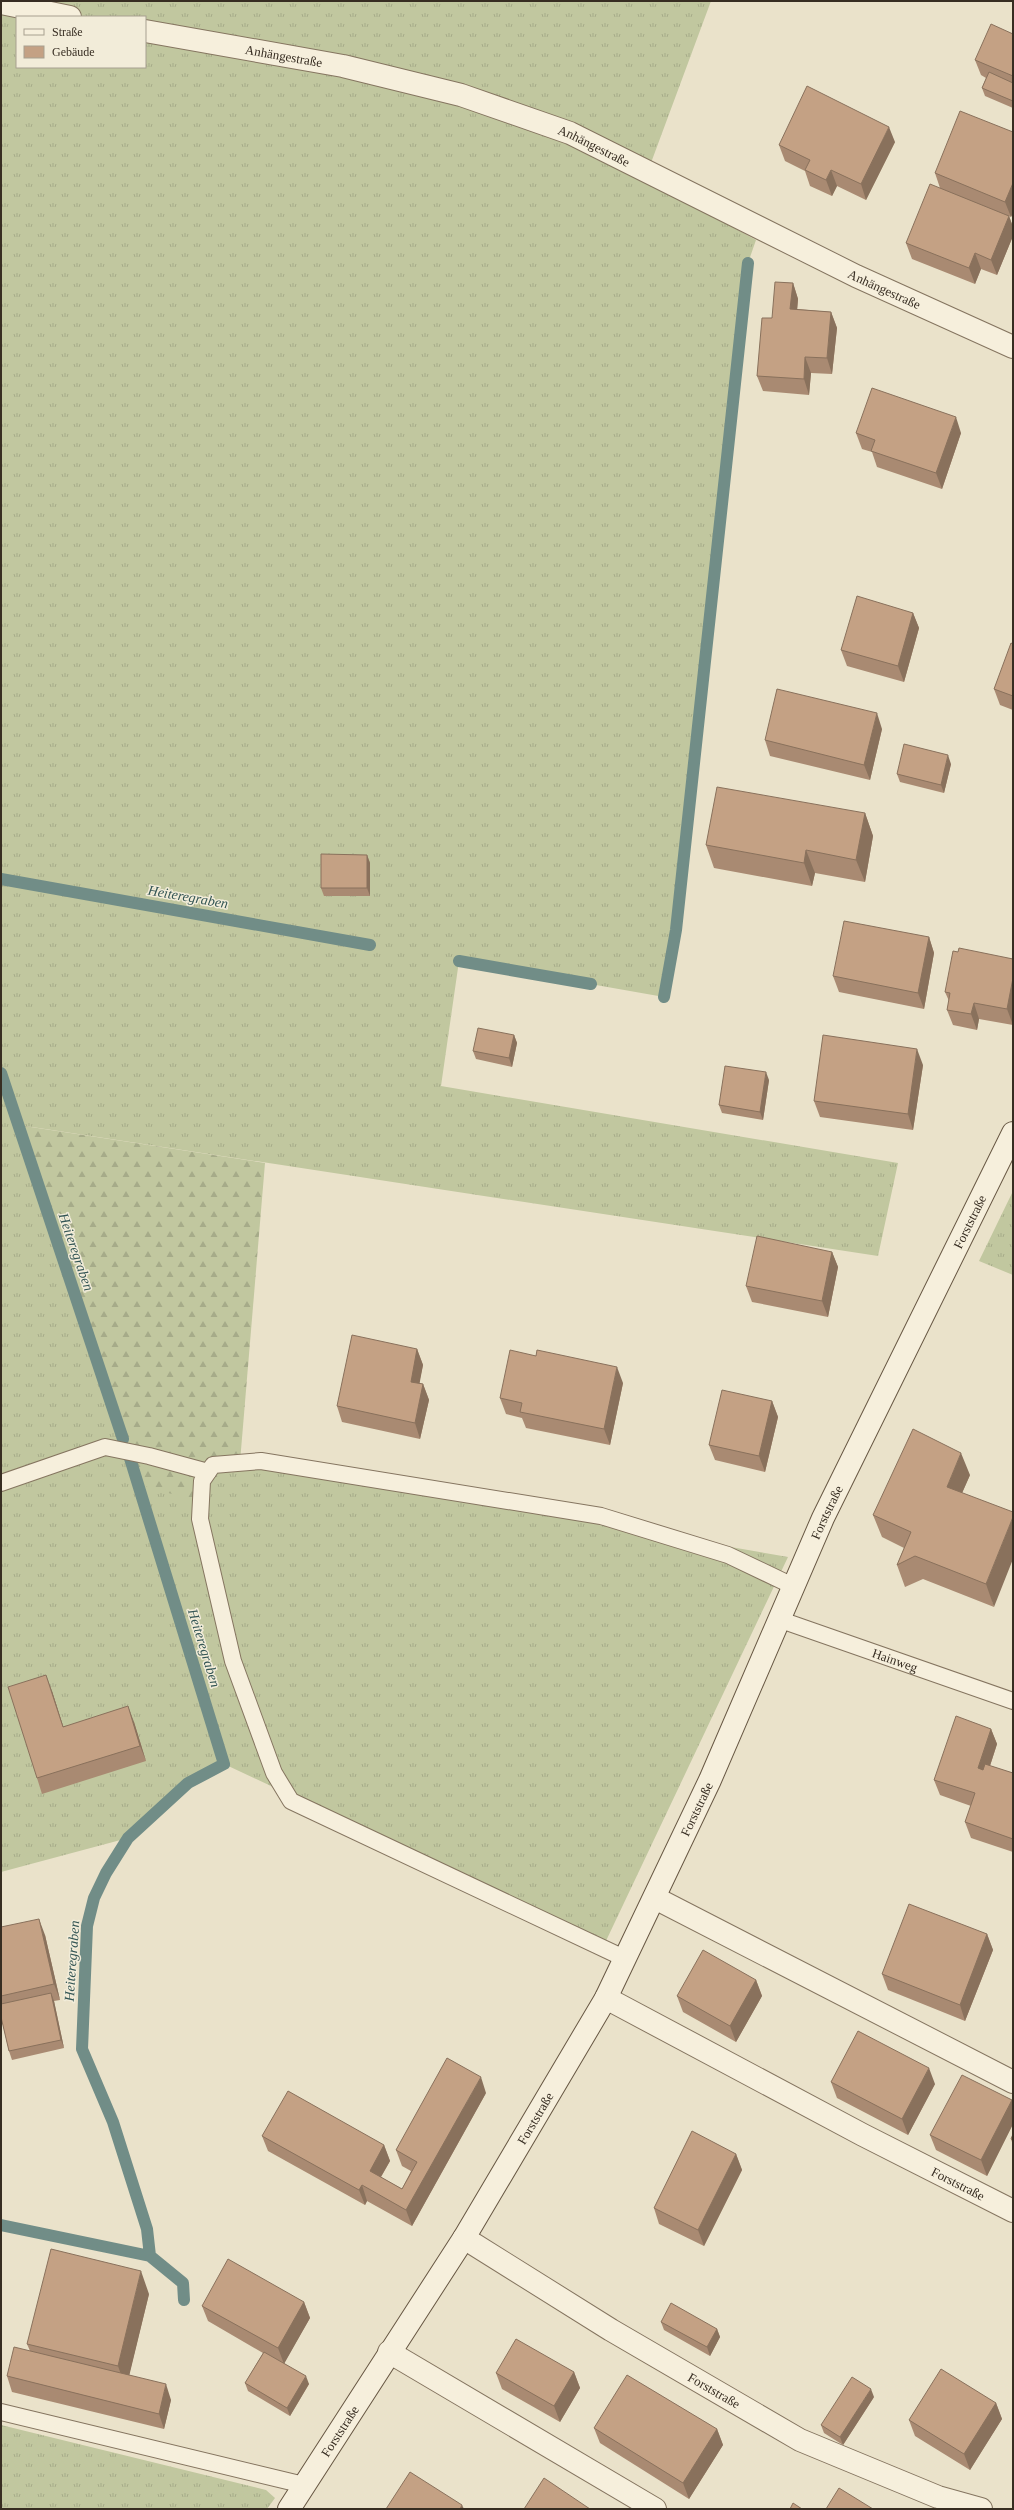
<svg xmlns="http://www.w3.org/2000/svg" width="1014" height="2510" font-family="'Times New Roman',serif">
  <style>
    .grass { fill: url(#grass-tufts); fill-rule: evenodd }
    .forest { fill: url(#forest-firs) }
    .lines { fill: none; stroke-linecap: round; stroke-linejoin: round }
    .stream { stroke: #718d87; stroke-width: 12 }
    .lane-casing { stroke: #857560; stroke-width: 18 }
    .street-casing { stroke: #857560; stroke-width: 24 }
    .secondary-casing { stroke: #675743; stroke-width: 24 }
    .lane { stroke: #f6efdc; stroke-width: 16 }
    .street { stroke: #f6efdc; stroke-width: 22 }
    .secondary { stroke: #f6efdc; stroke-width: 22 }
    .wall { fill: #a98a72 }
    .shaded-wall { fill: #89715c }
    .building { fill: #c4a184; stroke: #89715c }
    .labels { text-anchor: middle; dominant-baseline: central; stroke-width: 3; stroke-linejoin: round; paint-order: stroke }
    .street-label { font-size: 13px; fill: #372d22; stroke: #f2ecd9 }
    .water-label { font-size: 14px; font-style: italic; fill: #335554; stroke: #f2ecd9 }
  </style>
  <defs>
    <pattern id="grass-tufts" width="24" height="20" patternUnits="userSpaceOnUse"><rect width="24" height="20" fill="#c1c79f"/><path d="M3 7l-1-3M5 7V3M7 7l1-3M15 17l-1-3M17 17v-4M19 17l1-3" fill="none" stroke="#a6ab89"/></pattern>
    <pattern id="forest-firs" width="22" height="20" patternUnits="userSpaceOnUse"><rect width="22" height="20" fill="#c1c79f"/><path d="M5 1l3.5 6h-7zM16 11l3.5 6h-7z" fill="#a6ab89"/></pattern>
  </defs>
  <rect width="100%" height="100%" fill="#eae2ca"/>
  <path class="grass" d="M1,1H711L645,179L756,240L748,263L676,930L664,997L459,961L441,1086L898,1163L878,1256L19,1125L240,1462L788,1557L605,1943L224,1764L188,1783L128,1838L1,1872ZM17,17H145V67H17Z
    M1013,1191V1275L979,1261Z
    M1,2425L266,2490L275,2498L267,2509H1Z"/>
  <path class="forest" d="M18,1125L265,1163L240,1462L199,1502L138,1484Z"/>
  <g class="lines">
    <path class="stream" d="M1,879L370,945
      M459,961L591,984
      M664,997L676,930L748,263
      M1,1073L123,1439
      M1,2225L150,2256L147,2229L113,2122L82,2049L87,1926L94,1898L106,1873L128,1838L188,1783L224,1764L129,1455
      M150,2256L183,2283L184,2300"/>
    <defs>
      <g id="lane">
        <path d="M1,1483L105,1447L149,1456L208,1472"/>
        <path id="s1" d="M778,1619L1013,1701"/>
        <path d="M626,1959L291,1801L274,1773L233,1661L200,1519L202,1481L213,1465L261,1461L601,1516L728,1555L793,1586"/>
        <path d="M1,2412L304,2485"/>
      </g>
      <g id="street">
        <path d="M1,3L70,17"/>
        <path id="s2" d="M145,31L343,66L461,95L570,133L856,276L1013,347"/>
        <path d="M655,1898L1013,2082"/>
        <path id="s3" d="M606,1998L863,2135L1013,2211"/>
        <path id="s4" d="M464,2238L611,2330L800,2440L938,2497L981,2509"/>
        <path d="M389,2352L655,2509"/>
      </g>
      <g id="secondary">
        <path id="s5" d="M289,2509L464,2238L606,1998L710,1780L823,1518L1013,1133"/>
      </g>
    </defs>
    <use href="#lane" class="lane-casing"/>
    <use href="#street" class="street-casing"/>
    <use href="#secondary" class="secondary-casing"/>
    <use href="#lane" class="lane"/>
    <use href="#street" class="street"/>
    <use href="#secondary" class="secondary"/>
  </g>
  <path class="wall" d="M1013,34V108L985,96L982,88L986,78L981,75L975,60Z
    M1013,132V213L1011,217L1009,216L1013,227V236L997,275L981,269L975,284L912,259L906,243L940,188L935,173Z
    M895,142L866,200L837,186L832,196L810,186L805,171L785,161L779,145Z
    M793,283L798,299L797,309L831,312L837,328L832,374L811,373L809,395L763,391L757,376L772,318Z
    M856,433H961L942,489L877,467L872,452L862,449Z
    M913,613L919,628L904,682L847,666L841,650Z
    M1013,644V710L1000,705L994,689Z
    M882,729L870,780L770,756L765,740Z
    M951,764L944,793L900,782L897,774Z
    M865,813L873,836L865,882L815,873L812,886L714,868L706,845Z
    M367,855L370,863V896H324L321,888Z
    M929,937L934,953L924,1009L839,992L833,976Z
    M958,952L1013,959V1025L979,1019L977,1030L953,1025L947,1010L949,1001L945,992Z
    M514,1035L517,1043L512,1067L476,1059L473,1051Z
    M923,1065L913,1130L820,1117L814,1101Z
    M769,1080L763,1120L722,1113L719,1105Z
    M832,1252L838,1267L828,1317L752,1302L746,1286Z
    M417,1349L423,1365L419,1383L423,1384L429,1400L420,1439L342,1422L337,1406Z
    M623,1383L610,1445L526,1428L522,1418L506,1414L500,1398Z
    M772,1401L778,1417L765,1472L715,1460L709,1445Z
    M970,1475L962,1493L994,1607L923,1579L905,1587L897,1565L904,1548L882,1537L873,1515Z
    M52,1691L63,1726L134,1722L146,1761L42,1794L37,1778Z
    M991,1729L997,1744L990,1766L1013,1773V1852L971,1838L965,1822L971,1806L940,1795L934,1780Z
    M1,1927L45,1935L60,2000L54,2001L64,2048L12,2060L9,2051L1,2017Z
    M987,1934L993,1950L965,2021L888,1990L882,1974Z
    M756,1980L762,1996L736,2042L683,2012L677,1996Z
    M831,2082L935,2084L908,2135L837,2098Z
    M486,2093L412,2226L367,2201L365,2205L268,2151L262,2136L384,2145L390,2161L381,2177L402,2189L411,2171L402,2166L396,2150Z
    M1012,2100L1013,2104V2124L987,2176L936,2150L930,2135Z
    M1013,2134V2145L1011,2139Z
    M736,2154L742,2170L704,2246L659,2224L654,2208Z
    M149,2294L129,2375L171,2400L164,2429L12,2392L7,2376L30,2351L27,2344Z
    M304,2302L310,2318L284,2363L309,2384L290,2416L248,2391L245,2383L263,2353L208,2321L202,2306Z
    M661,2322L717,2329L720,2337L710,2356L664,2330Z
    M574,2372L580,2388L560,2422L502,2389L496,2373Z
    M874,2397L843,2445L824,2433L821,2425Z
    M996,2403L1002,2419L970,2470L915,2436L909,2420Z
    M594,2428L717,2429L723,2445L689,2499L600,2443Z"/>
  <path class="shaded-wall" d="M889,127L895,142L866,200L861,184Z
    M831,170L837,186L832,196L826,180Z
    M1013,183V213L1011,217L1005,202Z
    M1009,216L1013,227V236L997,275L991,260Z
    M975,253L981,269L975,284L969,268Z
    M793,283L798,299L796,325L790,309Z
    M831,312L837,328L832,374L827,358Z
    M805,357L811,373L809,395L804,379Z
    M956,417L961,433L942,489L936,473Z
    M913,613L919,628L904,682L898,666Z
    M877,713L882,729L870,780L864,765Z
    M948,755L951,764L944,793L941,785Z
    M865,813L873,836L865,882L856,860Z
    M806,850L815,873L812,886L804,863Z
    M367,855L370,863V896L367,888Z
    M929,937L934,953L924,1009L918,993Z
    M1013,978V1025L1007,1009Z
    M974,1003L979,1019L977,1030L971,1014Z
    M514,1035L517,1043L512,1067L509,1058Z
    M917,1049L923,1065L913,1130L908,1114Z
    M766,1072L769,1080L763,1120L760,1112Z
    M832,1252L838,1267L828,1317L822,1301Z
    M417,1349L423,1365L417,1397L411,1382Z
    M617,1367L623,1383L610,1445L604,1429Z
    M423,1384L429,1400L420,1439L415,1423Z
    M772,1401L778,1417L765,1472L759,1456Z
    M961,1453L970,1475L955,1509L947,1487Z
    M1013,1517V1559L994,1607L986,1584Z
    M46,1675L52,1691L68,1742L63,1727Z
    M128,1706L134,1722L146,1761L140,1746Z
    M991,1729L997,1744L984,1784L978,1768Z
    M39,1919L45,1935L60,2000L54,1984Z
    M987,1934L993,1950L965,2021L960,2005Z
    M756,1980L762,1996L736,2042L730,2026Z
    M51,1993L54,2001L64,2048L61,2040Z
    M929,2068L935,2084L908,2135L902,2119Z
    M481,2077L486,2093L412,2226L406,2210Z
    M1012,2100L1013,2104V2124L987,2176L981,2160Z
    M384,2145L390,2161L375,2187L370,2171Z
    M736,2154L742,2170L704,2246L698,2230Z
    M362,2185L367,2201L365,2205L359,2190Z
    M141,2271L149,2294L126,2389L118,2366Z
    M304,2302L310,2318L284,2364L278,2348Z
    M717,2329L720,2337L710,2356L707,2347Z
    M574,2372L580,2388L560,2422L554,2406Z
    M306,2376L309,2384L290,2416L287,2408Z
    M166,2384L171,2400L164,2429L159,2414Z
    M871,2389L874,2397L843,2445L840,2437Z
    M996,2403L1002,2419L970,2470L964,2454Z
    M717,2429L723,2445L689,2499L683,2483Z
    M462,2505L464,2509H460Z"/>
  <path class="building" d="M991,24L1013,34V76L975,60Z
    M989,72L1013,83V101L982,88Z
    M807,86L889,127L861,184L831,170L826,180L805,170L810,160L779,145Z
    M960,111L1013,132V183L1005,202L935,173Z
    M930,184L1009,216L991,260L975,253L969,268L906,243Z
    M775,282L793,283L790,309L831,312L827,358L805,357L804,379L757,376L762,318H772Z
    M872,388L956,417L936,473L871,451L875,440L856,433Z
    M857,596L913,613L898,666L841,650Z
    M1011,643L1013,644V696L994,689Z
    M777,689L877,713L864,765L765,740Z
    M904,744L948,755L941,785L897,774Z
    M717,787L865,813L856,860L806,850L804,863L706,845Z
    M321,854L367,855V888H321Z
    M844,921L929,937L918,993L833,976Z
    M959,948L1013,959V978L1007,1009L974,1003L971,1014L947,1010L950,993L945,992L953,951L958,952Z
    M478,1028L514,1035L509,1058L473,1051Z
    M823,1035L917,1049L908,1114L814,1101Z
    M725,1066L766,1072L760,1112L719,1105Z
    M757,1236L832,1252L822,1301L746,1286Z
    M352,1335L417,1349L411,1382L423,1384L415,1423L337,1406Z
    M510,1350L536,1356L537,1350L617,1367L604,1429L520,1412L522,1403L500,1398Z
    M722,1390L772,1401L759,1456L709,1445Z
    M913,1429L961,1453L947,1487L1013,1512V1517L986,1584L915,1556L897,1565L911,1532L873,1515Z
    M46,1675L63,1727L128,1706L140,1746L37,1778L8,1687Z
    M956,1716L991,1729L978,1768L983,1770L985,1764L1013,1773V1839L965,1822L975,1793L934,1780Z
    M909,1904L987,1934L960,2005L882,1974Z
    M39,1919L54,1984L1,1996V1927Z
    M703,1950L756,1980L730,2026L677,1996Z
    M51,1993L61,2040L9,2051L1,2017V2004Z
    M858,2031L929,2068L902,2119L831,2082Z
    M447,2058L481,2077L406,2210L362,2185L359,2190L262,2136L288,2091L384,2145L370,2171L402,2189L417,2162L396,2150Z
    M962,2075L1012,2100L981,2160L930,2135Z
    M692,2131L736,2154L698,2230L654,2208Z
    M1013,2134V2140L1011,2139Z
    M51,2249L141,2271L118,2366L27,2344Z
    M228,2259L304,2302L278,2348L202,2306Z
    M671,2303L717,2329L707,2347L661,2322Z
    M516,2339L574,2372L554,2406L496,2373Z
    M14,2347L166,2384L159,2414L7,2376Z
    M264,2352L306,2376L287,2408L245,2383Z
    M941,2369L996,2403L964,2454L909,2420Z
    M627,2375L717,2429L683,2483L594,2428Z
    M852,2377L871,2389L840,2437L821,2425Z
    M410,2472L462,2505L460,2509H386Z
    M544,2478L590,2509H524Z
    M839,2488L873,2509H826Z
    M793,2503L802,2509H790Z"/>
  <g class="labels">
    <g class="street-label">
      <text stroke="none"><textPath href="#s2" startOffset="141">Anhängestraße</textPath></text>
      <text stroke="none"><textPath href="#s2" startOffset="465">Anhängestraße</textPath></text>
      <text stroke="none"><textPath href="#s2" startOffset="789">Anhängestraße</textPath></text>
      <text stroke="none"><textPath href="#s5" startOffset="1459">Forststraße</textPath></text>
      <text stroke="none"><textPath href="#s5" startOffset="1135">Forststraße</textPath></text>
      <text stroke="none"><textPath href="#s1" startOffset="124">Hainweg</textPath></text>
      <text stroke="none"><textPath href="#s5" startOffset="811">Forststraße</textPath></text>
      <text stroke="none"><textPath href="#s5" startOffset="462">Forststraße</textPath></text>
      <text stroke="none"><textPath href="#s3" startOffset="398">Forststraße</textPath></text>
      <text stroke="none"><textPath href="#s4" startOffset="293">Forststraße</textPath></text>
      <text stroke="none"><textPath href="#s5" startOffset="93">Forststraße</textPath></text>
    </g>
    <g class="water-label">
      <text transform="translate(188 897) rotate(10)">Heiteregraben</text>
      <text transform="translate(76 1252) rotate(71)">Heiteregraben</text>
      <text transform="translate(204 1648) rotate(73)">Heiteregraben</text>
      <text transform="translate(72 1961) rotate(-86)">Heiteregraben</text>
    </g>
  </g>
  <rect width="1014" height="2510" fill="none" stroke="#372d22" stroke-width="4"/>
  <rect x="16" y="16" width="130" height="52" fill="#f2ecd9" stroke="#a7a090"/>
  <rect x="24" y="29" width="20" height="6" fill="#f6efdc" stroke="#a7a090"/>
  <text x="52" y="36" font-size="12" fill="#372d22">Straße</text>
  <rect x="24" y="46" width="20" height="12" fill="#c4a184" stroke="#a7a090"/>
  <text x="52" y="56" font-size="12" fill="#372d22">Gebäude</text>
</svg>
